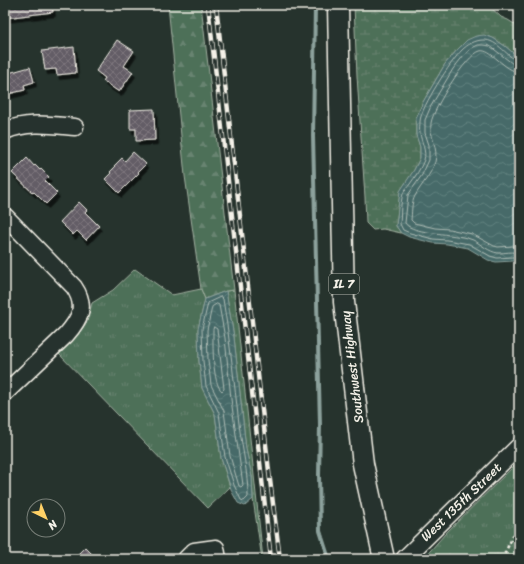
<svg xmlns="http://www.w3.org/2000/svg" width="524" height="564" font-family="Sriracha,sans-serif">
  <style>
    .grass { fill: url(#grass-tufts); stroke: #a1b0a0 }
    .forest { fill: url(#forest-firs); stroke: #a1b0a0 }
    .wetland { fill: url(#wetland-marsh); stroke: #a1b0a0 }
    .water { fill: url(#water-waves); stroke: #8ca19c }
    .lines { fill: none; stroke-linecap: round; stroke-linejoin: round }
    .shore { stroke: #aebbb5; stroke-width: 1 }
    .stream { stroke: #8ca19c; stroke-width: 4 }
    .building { fill: url(#building-cross-hatch); stroke: #f4f1e8; filter: url(#shadow) }
    .minor-casing { stroke: #f4f1e8; stroke-width: 19 }
    .major-casing { stroke: #f4f1e8; stroke-width: 23 }
    .path { stroke: #f4f1e8; stroke-width: 2.5; stroke-dasharray: 3 3; stroke-linecap: butt }
    .minor { stroke: #26332d; stroke-width: 16 }
    .major { stroke: #26332d; stroke-width: 20 }
    .rail-casing { stroke: #f4f1e8; stroke-width: 4.5 }
    .rail { stroke: #26332d; stroke-width: 3; stroke-dasharray: 9; stroke-linecap: butt }
    .labels { text-anchor: middle; dominant-baseline: central; stroke-width: 4; stroke-linejoin: round; paint-order: stroke }
    .shield { fill: #26332d; stroke: #b6b8b0; stroke-width: 1 }
    .shield-label { font-size: 12px; font-weight: bold; fill: #f4f1e8 }
    .street-label { font-size: 13px; fill: #f4f1e8; stroke: #26332d }
  </style>
  <defs>
    <pattern id="grass-tufts" width="24" height="20" patternUnits="userSpaceOnUse"><rect width="24" height="20" fill="#4e6f59"/><path d="M3 7l-1-3M5 7V3M7 7l1-3M15 17l-1-3M17 17v-4M19 17l1-3" fill="none" stroke="#688471"/></pattern>
    <pattern id="forest-firs" width="22" height="20" patternUnits="userSpaceOnUse"><rect width="22" height="20" fill="#4e6f59"/><path d="M5 1l3.5 6h-7zM16 11l3.5 6h-7z" fill="#688471"/></pattern>
    <pattern id="wetland-marsh" width="20" height="14" patternUnits="userSpaceOnUse"><rect width="20" height="14" fill="#4e6f59"/><path d="M1 5h8M5 5V1M11 12h8M15 12V8" fill="none" stroke="#688471"/></pattern>
    <pattern id="water-waves" width="16" height="10" patternUnits="userSpaceOnUse"><rect width="16" height="10" fill="#466b69"/><path d="M0 5q4-4 8 0t8 0" fill="none" stroke="#61817e"/></pattern>
    <pattern id="building-cross-hatch" width="8" height="8" patternUnits="userSpaceOnUse"><rect width="8" height="8" fill="#645d66"/><path d="M0 0l8 8M0 8l8-8" fill="none" stroke="#7b757c"/></pattern>
    <filter id="shadow"><feDropShadow dx="2.5" dy="4.5" stdDeviation="0" flood-color="#0009"/></filter>
  </defs>
  <rect width="100%" height="100%" fill="#26332d"/>
  <filter id="ink" filterUnits="userSpaceOnUse"><feTurbulence type="fractalNoise" baseFrequency=".025" numOctaves="2"/><feDisplacementMap in="SourceGraphic" scale="8" xChannelSelector="R" yChannelSelector="G"/><feConvolveMatrix kernelMatrix="1 2 1 2 8 2 1 2 1" color-interpolation-filters="sRGB"/></filter>
  <g filter="url(#ink)">
    <path class="grass" d="M135,269L172,295L201,289L205,299L198,329L199,361L202,388L215,414L221,458L230,487L208,508L59,354L76,336L87,322L92,303L113,290Z
      M234,290L263,559H262L253,499L252,477L246,449L234,337L226,291Z
      M519,461V559H423L445,534Z"/>
    <path class="forest" d="M168,5H201L234,290L226,291L205,299L201,289L185,176Z"/>
    <path class="wetland" d="M354,5H488L501,17L508,20L519,27V58L505,46L493,38L458,49L445,64L423,102L416,118V134L420,147V158L414,170L400,192L396,226L401,233L383,229L373,230L366,223L365,197L357,76Z"/>
    <path class="water" d="M484,35L493,38L505,46L519,58V262L513,261L496,262L488,260L468,248L447,244L433,243L409,237L401,233L396,226L400,191L414,170L420,158V147L416,135V118L423,102L445,64L458,49L467,40L476,36Z
      M226,291L234,337L246,449L252,477L253,499L245,506L238,503L232,492L221,458L215,414L202,388L199,361L198,329L205,299Z"/>
    <g class="lines">
      <path class="shore" d="M519,61C508,59 498,39 483,40C475,40 467,45 462,50C451,61 421,107 420,121C420,125 419,130 420,133C421,142 427,151 424,160C421,168 415,177 410,184C408,187 404,190 403,194C400,203 401,215 400,224L403,230L410,233L433,239L447,240L469,244L490,256L497,258L513,257L519,258
        M519,66L513,64L490,46L483,45H478L472,48L464,55L453,69L431,106L425,120V133L429,145V160L422,175L408,195L405,223C410,232 439,233 449,235C456,236 466,237 473,240C481,244 489,252 498,253C505,253 512,251 519,253
        M519,72C504,71 491,48 480,51C466,55 433,109 431,123C429,136 439,148 435,162C431,175 421,185 415,196C411,203 412,213 411,220L414,223L435,228L449,229L472,234L494,246L498,247L513,246L519,247
        M221,297L223,299C230,340 234,382 239,424C242,448 248,472 248,497L244,501L241,500L234,485L225,457L219,413L206,386L203,361L202,329L208,303Z
        M217,304L219,305L225,338L231,399L243,485L241,487L239,486L230,456L224,411L211,385L208,360L207,330L212,307Z
        M214,327L217,329L224,389L222,391C212,384 213,343 213,330Z"/>
      <path class="stream" d="M315,5L313,136L320,425L319,475L320,531L329,559"/>
    </g>
    <path class="building" d="M5,5H52L53,12L5,18Z
      M117,40L134,51L124,66L133,72L119,92L103,81L105,78L96,71Z
      M74,47L76,73L57,75L56,69L45,70L42,51Z
      M30,67L34,82L24,85L25,90L8,94L7,92H5V74Z
      M154,109L155,140L136,141V129H130V110Z
      M133,152L146,164L138,172L139,173L119,193L105,179L111,173L110,172L115,167L114,166L122,158L125,161Z
      M27,158L34,166L35,165L40,170L41,169L49,177L45,181L57,193L46,204L34,192L33,193L12,173Z
      M79,202L87,210L85,212L99,226L86,240L77,231L73,235L60,222Z
      M85,547L97,559H73Z"/>
    <g class="lines">
      <defs>
        <path id="minor" d="M5,131C27,121 52,125 75,127
          M5,216L74,287C87,306 80,319 66,335L5,393
          M186,559L194,551L216,548L218,559
          M404,559L519,446"/>
        <path id="major" d="M338,5L344,302L363,464L384,559"/>
      </defs>
      <use href="#minor" class="minor-casing"/>
      <use href="#major" class="major-casing"/>
      <path class="path" d="M502,559L513,536L519,527"/>
      <use href="#minor" class="minor"/>
      <use href="#major" class="major"/>
      <defs>
        <path id="rail" d="M208,5L271,559
          M216,5L270,480L280,559"/>
      </defs>
      <use href="#rail" class="rail-casing"/>
      <use href="#rail" class="rail"/>
    </g>
  </g>
  <g class="labels">
    <rect class="shield" x="329" y="274" width="30" height="20" rx="3"/>
    <g class="shield-label">
      <text x="344" y="284">IL 7</text>
    </g>
    <g class="street-label">
      <text transform="translate(352 367) rotate(-97)">Southwest Highway</text>
      <text transform="translate(461 502) rotate(-44)">West 135th Street</text>
    </g>
  </g>
  <rect width="524" height="564" fill="none" stroke="#26332d" stroke-width="20"/>
  <rect x="10" y="10" width="504" height="544" fill="none" stroke="#f4f1e8" stroke-width="1.5" filter="url(#ink)"/>
  <g transform="translate(46 518) rotate(137)"><circle r="19" fill="#26332d" stroke="#787f78"/>
  <path d="M0-3L7 15L0 10L-7 15Z" fill="#ffd166"/>
  <text y="-6" font-size="11" font-weight="bold" text-anchor="middle" fill="#f4f1e8">N</text>
  </g>
</svg>
